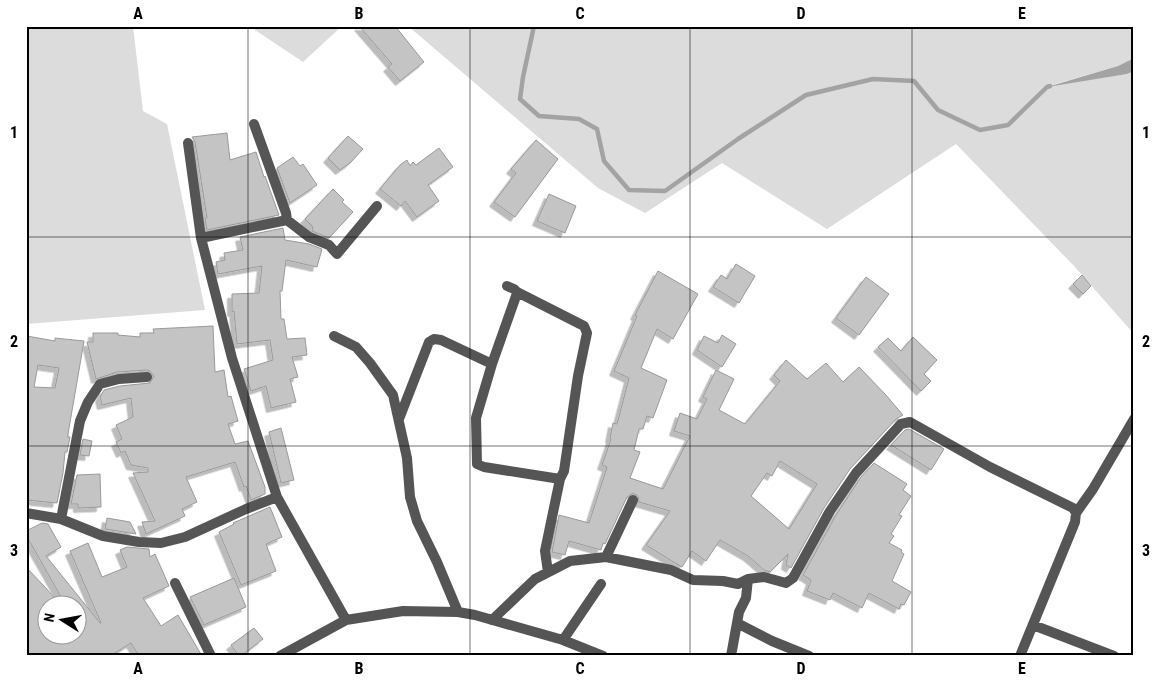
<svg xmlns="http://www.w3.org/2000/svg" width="1160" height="682" font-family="'Roboto Condensed',sans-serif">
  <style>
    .green { fill: #dcdcdc }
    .water { fill: #a3a3a3 }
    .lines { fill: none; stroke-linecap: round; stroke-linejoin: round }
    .stream { stroke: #a3a3a3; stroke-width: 4.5 }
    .building { fill: #c4c4c4; stroke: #999; fill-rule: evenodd; filter: url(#shadow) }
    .minor { stroke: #555; stroke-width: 10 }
    .grid { fill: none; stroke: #000; stroke-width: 1; stroke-opacity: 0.55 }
    .neatline { fill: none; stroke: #000; stroke-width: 2 }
    .grid-label { font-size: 16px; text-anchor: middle; font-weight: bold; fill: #000 }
  </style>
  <defs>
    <filter id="shadow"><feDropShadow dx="-4.5" dy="4.5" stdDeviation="0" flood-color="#0004"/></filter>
  </defs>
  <rect width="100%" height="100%" fill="#fff"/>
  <path class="green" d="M26,26H133L143,111L167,124L205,310L26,324Z
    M249,26H342L303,62Z
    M408,26H1134V58L1118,66L1052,85L1127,74L1134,71V334L1074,266L956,144L827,229L722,163L645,213L598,188Z"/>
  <path class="water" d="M1134,58V71L1127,74L1047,87L1118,66Z"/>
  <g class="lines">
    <path class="stream" d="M534,26L523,77L520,99L539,116L579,119L597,129L604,161L629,190L665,191L738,139L806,95L873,79L914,81L938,110L980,130L1008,125L1047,87L1050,86"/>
  </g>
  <path class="building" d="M359,26H395L424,62L400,81L388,67L392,64Z
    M227,133L230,160L256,152L264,177L265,176L279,215L207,230L205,219L207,218L195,142L192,137Z
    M348,136L363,149L350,163L340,170L328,158Z
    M536,140L558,159L515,217L494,202L516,173L511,169Z
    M439,148L453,167L428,185L439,201L417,217L405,201L401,206L380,189L400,165L407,160L410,166L413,162L416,165Z
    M293,157L300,166L303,164L317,185L290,203L277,168Z
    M333,189L344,200L342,202L353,212L329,238L312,231L313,227L305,219Z
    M549,194L576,206L565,233L537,221Z
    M283,228L285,240L309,244L322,249L317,267L286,260L282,291H280L281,319H284L287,339L305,338L307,355L292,357L298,377L290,379L296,402L271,408L266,386L251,391L244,369L273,360L270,340L237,344L234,311L232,312V294L259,293L262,266L218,274L216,262L225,260L224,253L243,250L240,237Z
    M736,264L755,276L739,303L713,287L721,275L727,279Z
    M658,271L698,294L673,339L657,329L641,368L667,380L653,418L647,416L643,429H639L634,450L640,452L630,478L663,489L690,436L674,431L680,413L697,419L707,399L703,397L716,370L734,379L719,410L745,424L780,381L774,375L786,360L807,379L826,363L843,382L859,367L885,394L903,415L896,419L850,469L824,508L791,568L786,565L788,554L770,572L764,570L748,556L720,540L706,561L692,551L682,567L680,566L646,545L670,511L639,502L638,496L633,493L627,497L605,544L603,543L601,550L569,541L565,555L552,552L559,515L589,523L607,467L602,465L611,439L610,438L613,423L617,424L629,378L614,371L637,316L635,315ZM780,461L817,484L789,529L751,496L767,473L772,476Z
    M1082,275L1091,286L1083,294L1073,284Z
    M866,277L889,294L859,335L836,318Z
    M213,326L215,372L224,370L228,397L231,396L238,421L228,424L235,444L248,441L265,487V494L251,500L246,486L244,487L235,462L186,477L197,502L182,509L185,516L146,534L142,522L155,521L133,473L148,472V468L131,465L125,451L121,453L116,442L122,439L116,425L133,417L131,398L102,405L100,397L104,390L120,386L150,383L154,376L150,371L147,370L117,372L96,379L87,342H93V333H118V335L140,337V333H154L153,329Z
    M722,335L736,344L722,367L697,350L704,336L718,343Z
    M27,336L55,341V338L84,341L68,434V437H70L67,452H65L63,473L57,503L26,500ZM38,365L59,368L55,388L34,387Z
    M913,337L937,360L924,374L931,381L921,391L878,347L888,338L901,351Z
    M281,428L294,480L281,483L269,432Z
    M909,429L944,449L931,470L891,445L905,430Z
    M83,439L92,441L89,456L80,455Z
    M874,463L907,484L903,490L911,496L899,515L902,516L891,534L894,536L889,543L902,550L901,552L904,554L892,581L911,592L904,605L901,604L899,609L869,593L862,608L833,593L830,600L807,591L811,580L803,575L836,515L861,477Z
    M100,474L101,507L78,508V504H71L77,475Z
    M270,507L282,537L266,544L276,571L241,585L219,532L234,524L233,523Z
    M107,518L130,522L136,534L105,529Z
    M42,523L48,524L61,547L46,556L100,623H101L70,551L88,543L102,577L127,567L120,550L127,547L149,549L150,557L155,554L169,586L143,598L161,626L178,615L202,656H139L131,643L110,656H26V567L58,601L54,604H48V634H78V604H65L26,535V531Z
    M234,578L246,607L204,625L190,597Z
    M254,628L263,639L241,656H239L231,645Z"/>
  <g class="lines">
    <path class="minor" d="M188,143L201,238L232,358L277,497L346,620
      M287,220L309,237L329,245L337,254L377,206
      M201,238L287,220L286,213L254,124
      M517,292L584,326L587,333L578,376L564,471L560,479L545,551L548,572
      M334,336L356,347L370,363L393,395L407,458L410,497L417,521L437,562L458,612
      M492,364L516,296L517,292L514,289L507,286
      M399,419L429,342L434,339L441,340L492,364L476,418L477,464L484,467L560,479
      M26,513L61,519L103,536L139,542L161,543L185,537L246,509L277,497
      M1076,513L1093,489L1134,419
      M61,519L80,421L88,402L100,384L119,379L147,377
      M606,557L633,500
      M175,583L211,656
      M492,620L535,579L570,561L606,557L671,570L693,580L723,581L738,584L748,579L764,577L786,583L793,578L830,511L856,473L901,424L910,422L990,467L1073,508L1076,513L1075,522L1020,656
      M737,623L772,641L809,656
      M1033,625L1114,656
      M563,640L601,584
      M280,656L346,620L403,611L458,612L475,615L563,640L603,656
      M731,656L739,612L746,598L748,579"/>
  </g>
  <path class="grid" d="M248,26V656M470,26V656M690,26V656M912,26V656M26,237H1134M26,446H1134"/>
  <rect width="1160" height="682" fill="none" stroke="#ffffff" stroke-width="55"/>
  <g transform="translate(62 620) rotate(281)"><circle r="24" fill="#ffffff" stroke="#999999"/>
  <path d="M0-4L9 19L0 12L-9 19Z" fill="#000000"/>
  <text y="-8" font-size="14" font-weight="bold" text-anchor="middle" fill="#000000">N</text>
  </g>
  <rect x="28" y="28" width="1104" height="626" class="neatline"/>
  <g class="grid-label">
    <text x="138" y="19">A</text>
    <text x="359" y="19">B</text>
    <text x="580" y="19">C</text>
    <text x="801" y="19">D</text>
    <text x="1022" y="19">E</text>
    <text x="14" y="138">1</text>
    <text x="1146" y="138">1</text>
    <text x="14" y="347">2</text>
    <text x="1146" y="347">2</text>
    <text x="14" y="556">3</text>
    <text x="1146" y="556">3</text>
    <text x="138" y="674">A</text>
    <text x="359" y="674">B</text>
    <text x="580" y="674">C</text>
    <text x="801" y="674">D</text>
    <text x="1022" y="674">E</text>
  </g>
</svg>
